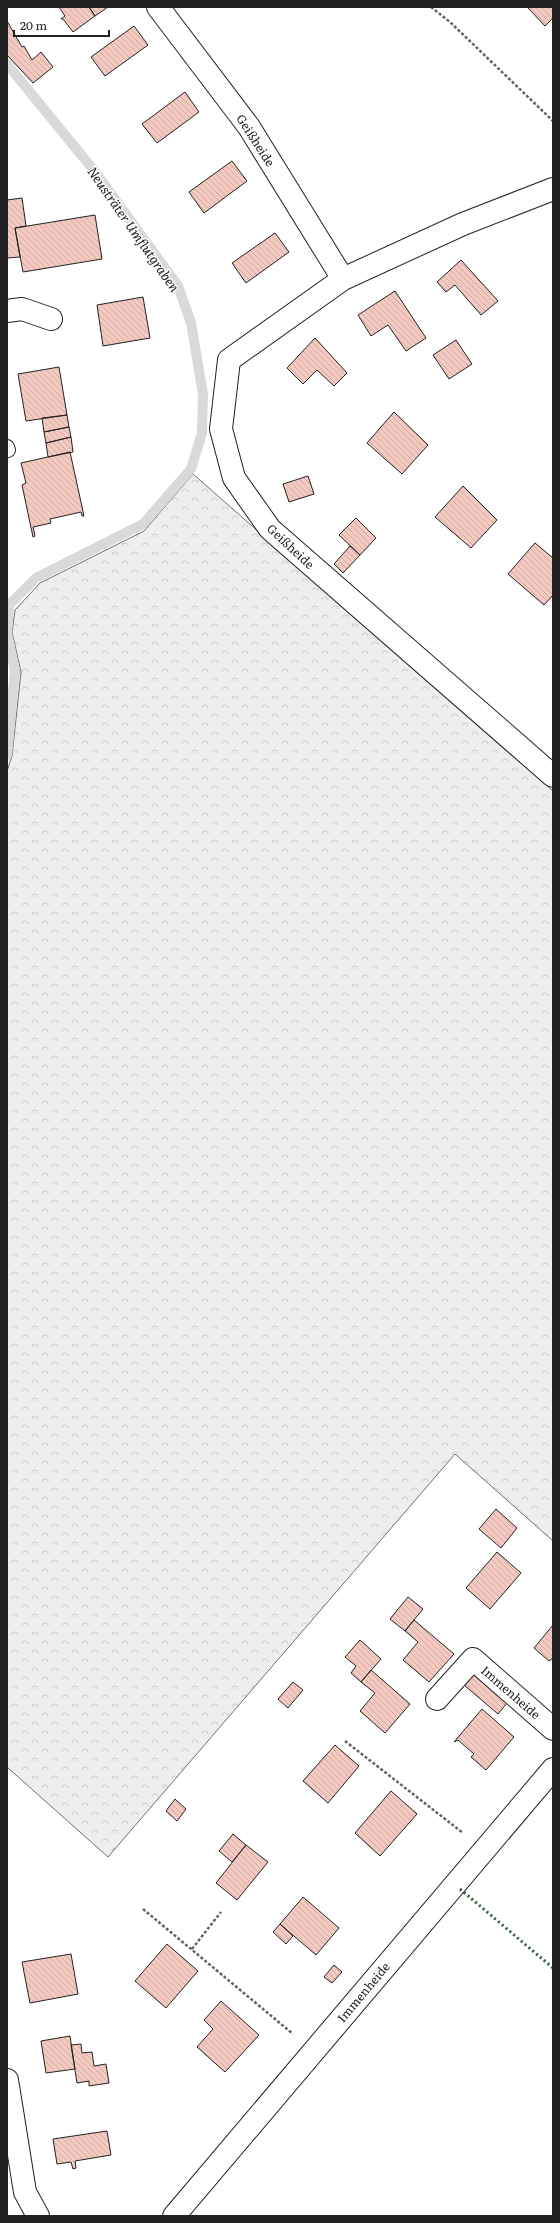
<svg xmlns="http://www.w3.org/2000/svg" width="560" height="2223" font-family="Literata,serif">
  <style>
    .forest { fill: url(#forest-crowns); stroke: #6f6f6f }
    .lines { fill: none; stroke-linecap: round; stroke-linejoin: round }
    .stream { stroke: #d9d9d9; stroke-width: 10 }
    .building { fill: url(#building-back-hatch); stroke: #222 }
    .service-casing { stroke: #222; stroke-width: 16 }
    .minor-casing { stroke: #222; stroke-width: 24 }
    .path { stroke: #646464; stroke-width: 2.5; stroke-dasharray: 3 2; stroke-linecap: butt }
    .service { stroke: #fff; stroke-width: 14 }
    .minor { stroke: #fff; stroke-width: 22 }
    .hedge { stroke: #2f5e38; stroke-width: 3; stroke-dasharray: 2 3; stroke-linecap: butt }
    .labels { text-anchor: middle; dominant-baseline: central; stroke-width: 3; stroke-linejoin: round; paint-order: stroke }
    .street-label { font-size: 12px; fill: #222; stroke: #fff }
    .water-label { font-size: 13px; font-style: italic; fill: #222; stroke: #fff }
  </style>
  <defs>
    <pattern id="forest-crowns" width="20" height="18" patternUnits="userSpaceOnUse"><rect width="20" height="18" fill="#eee"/><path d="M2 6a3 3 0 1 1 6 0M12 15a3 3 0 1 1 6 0" fill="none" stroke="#ccc"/></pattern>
    <pattern id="building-back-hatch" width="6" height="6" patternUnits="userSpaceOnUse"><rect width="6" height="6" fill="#f3c9c0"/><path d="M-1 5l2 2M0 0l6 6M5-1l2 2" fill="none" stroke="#d0aca5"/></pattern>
  </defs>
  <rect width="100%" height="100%" fill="#fff"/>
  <path class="forest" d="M193,474L553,791V1541L455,1454L108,1857L7,1767V771L12,756L21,672L12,632L15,610L40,583L144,531Z"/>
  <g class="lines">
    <path class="stream" d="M7,64L96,173L178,286L191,323L203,394L202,433L191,469L143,524L36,578L9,605L7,633L15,671L7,755"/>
  </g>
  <path class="building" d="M59,7H89L95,16L73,32L63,19H61L65,16Z
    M89,7H108L95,16Z
    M530,7H553V18L545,26L528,8Z
    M7,21L22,47L24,46L32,60L41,52L53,67L33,83L7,55Z
    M134,26L148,45L105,76L91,57Z
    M185,92L199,112L157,143L142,124Z
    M232,161L247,181L204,213L189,192Z
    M22,198L26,226L15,228L20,257L7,258V200Z
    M95,215L102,259L23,272L15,228Z
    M275,233L289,252L246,283L232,263Z
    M461,260L498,301L481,315L455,285L446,292L437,282Z
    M395,291L426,338L406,351L388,325L371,336L358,315Z
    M143,297L150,338L103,346L97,305Z
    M315,338L347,373L334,386L317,370L303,384L287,368Z
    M456,340L472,364L449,379L433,355Z
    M59,367L67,415L26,421L18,374Z
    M394,412L428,445L402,474L367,443Z
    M67,415L69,427L44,432L42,418Z
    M69,427L71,437L46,443L44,432Z
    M71,437L73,452L48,457L46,443Z
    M70,452L84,516H82L81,512L50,519L51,523L33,527L35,536L33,537L22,485L26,483L21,463Z
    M308,476L314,494L289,502L283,484Z
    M463,486L497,520L471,548L435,517Z
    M356,518L376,538L360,555L339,535Z
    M535,543L553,558V595L544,605L508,574Z
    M350,546L360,555L343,573L334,564Z
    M496,1509L517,1528L501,1548L479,1529Z
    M497,1552L521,1573L490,1609L466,1588Z
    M408,1597L423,1609L405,1631L390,1619Z
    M414,1620L454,1654L429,1682L403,1660L418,1642L405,1631Z
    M553,1625V1658L549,1661L534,1648Z
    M360,1640L381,1659L361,1682L351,1673L356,1666L345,1657Z
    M371,1670L410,1704L385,1733L360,1711L375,1693L361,1682Z
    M474,1675L507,1703L498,1714L464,1685Z
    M293,1682L303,1690L288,1708L278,1699Z
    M482,1709L514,1737L486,1770L471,1757L474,1754L458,1740L454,1742Z
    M335,1745L359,1766L328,1803L303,1781Z
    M391,1791L417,1814L380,1856L355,1833Z
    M175,1799L186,1809L177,1821L166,1811Z
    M233,1834L246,1845L232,1862L219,1851Z
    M246,1845L268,1862L237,1900L216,1883Z
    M303,1897L339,1928L316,1955L280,1924Z
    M280,1924L293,1936L286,1944L273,1932Z
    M167,1944L198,1971L166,2008L135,1981Z
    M71,1954L78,1994L30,2003L22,1962Z
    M334,1965L342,1972L332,1983L324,1977Z
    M221,2001L259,2035L225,2072L197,2047L213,2029L204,2020Z
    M70,2036L75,2069L46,2073L41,2041Z
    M81,2044L82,2053L92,2052L94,2066L106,2064L109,2083L89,2086V2081L77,2083L71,2045Z
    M107,2131L111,2155L75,2161L76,2168L73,2169L71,2162L57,2164L53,2139Z"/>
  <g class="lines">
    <defs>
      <path id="service" d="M7,447L8,450"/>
      <path id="minor" d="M158,7L249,127L343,279
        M553,189L463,224L343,279L229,360L221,429L234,478L270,529L553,776
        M7,311L22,309L51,319
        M437,1699L473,1659L553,1729
        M7,2080L25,2192L38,2216
        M174,2216L553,1769"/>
    </defs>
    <use href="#service" class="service-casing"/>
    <use href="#minor" class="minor-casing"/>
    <path class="path" d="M431,7L450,22L553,121
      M345,1741L463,1833
      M143,1909L293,2034
      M192,1949L221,1912"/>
    <use href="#service" class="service"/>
    <use href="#minor" class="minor"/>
    <path class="hedge" d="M460,1889L553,1968"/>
  </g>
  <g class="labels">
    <g class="street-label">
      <text transform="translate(256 140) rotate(57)">Geißheide</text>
      <text transform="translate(291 546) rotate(43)">Geißheide</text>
      <text transform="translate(511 1692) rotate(41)">Immenheide</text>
      <text transform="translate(363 1992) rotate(-50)">Immenheide</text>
    </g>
    <g class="water-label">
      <text transform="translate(134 229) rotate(55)">Neusträter Umflutgraben</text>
    </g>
  </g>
  <rect width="560" height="2223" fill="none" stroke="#222222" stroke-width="16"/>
  <path d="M14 30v6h95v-6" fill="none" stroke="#222222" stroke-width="2"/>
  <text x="20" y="30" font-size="12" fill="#222222" stroke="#ffffff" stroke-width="3" paint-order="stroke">20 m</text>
</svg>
